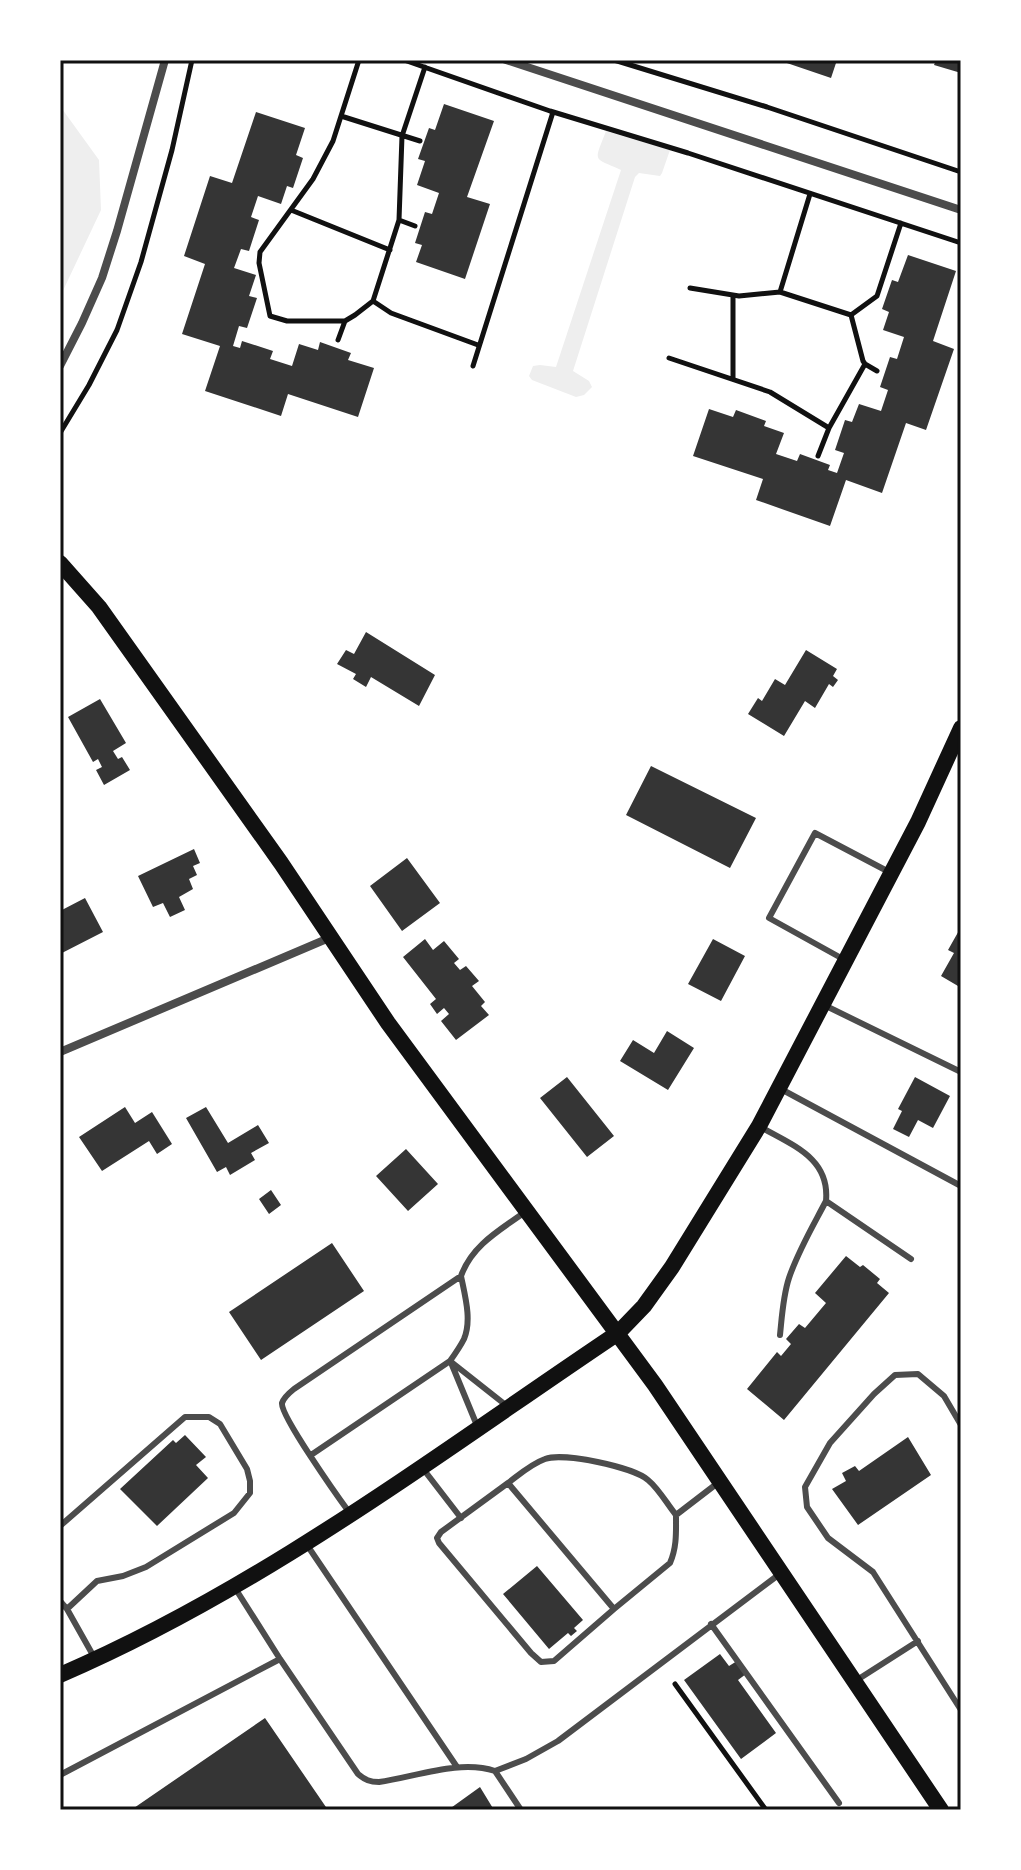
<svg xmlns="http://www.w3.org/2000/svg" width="1021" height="1870" font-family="Mulish,sans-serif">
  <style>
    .green { fill: #eee }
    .building { fill: #353535 }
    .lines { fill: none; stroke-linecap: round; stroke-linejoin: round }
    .path { stroke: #111; stroke-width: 5 }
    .service { stroke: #4c4c4c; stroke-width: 6 }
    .minor { stroke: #4c4c4c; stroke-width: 8 }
    .secondary { stroke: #111; stroke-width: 16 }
    .neatline { fill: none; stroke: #111; stroke-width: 3 }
  </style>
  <rect width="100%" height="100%" fill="#fff"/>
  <path class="green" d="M60,106L99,160L101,210L60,297Z
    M606,131L670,150L662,173L660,176L639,173L635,177L573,371L589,381L592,387L584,395L576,397L532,380L529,376L533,366L540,365L556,367L621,170C592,157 594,163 606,131Z"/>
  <path class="building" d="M778,60H837L831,78Z
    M936,60H961V73L934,65Z
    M444,104L494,121L467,197L490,204L465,279L416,262L422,245L415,243L425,212L432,214L439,193L417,185L425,161L418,159L429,128L435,130Z
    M256,112L305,128L296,155L303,158L293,188L287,186L281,204L258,196L251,217L259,220L249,251L241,249L234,268L256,275L249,296L257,298L247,328L239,326L233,346L240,348L242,341L273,351L270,359L292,366L299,344L318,350L320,342L351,353L348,360L374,368L358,417L288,394L281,416L205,391L220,346L182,334L205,264L184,256L210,176L232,183Z
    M908,255L956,271L933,341L954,349L926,430L906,423L882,493L846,480L830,526L756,500L763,479L693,456L709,409L733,417L736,410L766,421L764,426L784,433L776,454L797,461L800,454L830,465L828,470L837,473L844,453L835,450L845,420L852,422L859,404L881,411L888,390L880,387L890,357L897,359L904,337L883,330L889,312L882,309L892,280L898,282Z
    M366,632L435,675L419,706L371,677L366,687L353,679L356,674L337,664L346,650L354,654Z
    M806,650L837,669L833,676L838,680L833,687L829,684L815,708L805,701L784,736L748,714L758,698L762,701L775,679L785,685Z
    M100,699L126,743L113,751L118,759L122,757L130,770L104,785L96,770L102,767L98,759L93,762L68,717Z
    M651,766L756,818L730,868L626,815Z
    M194,849L200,863L193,866L197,875L189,879L193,889L179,897L185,910L170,917L163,903L153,907L138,876Z
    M407,858L440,903L402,931L370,886Z
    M85,898L103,932L60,954V911Z
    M961,927V980L958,986L941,976L954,953L948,950Z
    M425,939L433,950L444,941L459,959L454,963L460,970L466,966L479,981L472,986L485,1002L481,1006L489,1015L456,1040L441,1021L449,1014L444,1008L437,1014L430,1004L436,999L403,957Z
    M713,939L745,956L721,1001L688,984Z
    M667,1031L694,1048L668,1090L620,1061L633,1040L654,1053Z
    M567,1077L614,1136L587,1157L540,1098Z
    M915,1077L950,1096L933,1128L918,1120L909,1137L893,1129L902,1111L898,1109Z
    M125,1107L135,1123L152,1112L172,1144L157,1154L149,1141L102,1171L79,1137Z
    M206,1107L228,1143L258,1125L269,1143L251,1153L255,1160L230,1175L226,1167L217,1172L186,1118Z
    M406,1149L438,1184L408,1211L376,1176Z
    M271,1190L281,1205L269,1214L259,1199Z
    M332,1243L364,1291L261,1360L229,1312Z
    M846,1256L860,1267L863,1265L880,1279L877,1283L889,1293L784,1420L747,1389L777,1352L781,1356L791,1344L786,1339L799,1324L805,1328L826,1303L815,1293Z
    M185,1435L206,1457L196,1465L208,1478L157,1526L120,1489L173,1440L176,1443Z
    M908,1437L931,1475L858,1525L832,1489L846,1481L842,1473L855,1466L859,1471Z
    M537,1566L583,1620L574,1628L577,1631L571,1636L568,1633L549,1649L503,1594Z
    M720,1654L729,1666L737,1661L746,1674L738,1680L776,1733L741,1759L684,1680Z
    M265,1718L328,1810H131Z
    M480,1787L494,1810H448Z"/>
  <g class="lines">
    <path class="path" d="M359,60L333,141L313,179L260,252L259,263L270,316L287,321H345L355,315L373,301L399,220L402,136L425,67
      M404,60L550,111L688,153L961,243
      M614,60L767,107L961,172
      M341,116L420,141
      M291,210L390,250
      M399,220L415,226
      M690,288L739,296L780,292L851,315L877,296L901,223
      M780,292L810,194
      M733,296V379
      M373,301L391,313L478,345
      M851,315L863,361L865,364L877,371
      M338,340L345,321
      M669,358L770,392L829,428
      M473,366L553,112
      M60,433L89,385L117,330L141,262L172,150L192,60
      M818,456L829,428L865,364
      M675,1684L766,1810"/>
    <path class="service" d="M843,959L769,918L815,833L891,873
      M824,1005L961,1072
      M779,1088L961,1186
      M759,1126C791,1145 830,1157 826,1201L911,1259
      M461,1276C472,1245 500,1230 525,1212
      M780,1335C782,1316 783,1296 789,1278C798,1251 813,1226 826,1201
      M450,1361L507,1406
      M452,1365L478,1428
      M961,1425L944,1396L918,1374L895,1375L874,1394L830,1443L805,1487L807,1507L828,1538L873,1572L961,1710
      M311,1455L450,1361C455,1354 460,1347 464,1339C472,1320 465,1296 461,1276L294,1389C289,1393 284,1397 282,1403C280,1415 338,1497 349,1512
      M424,1470L461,1518
      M508,1483C520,1474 531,1464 545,1459C563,1452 633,1467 648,1480C659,1489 667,1504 676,1515
      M60,1526L185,1417H209L220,1424L247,1469L250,1481V1493L234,1513L146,1567L123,1576L97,1581L67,1609
      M307,1545L457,1767
      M235,1588L280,1659L358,1774C365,1780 370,1782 379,1782C415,1777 460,1759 495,1771
      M60,1601L67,1609L94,1657
      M614,1609L554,1661L541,1662L531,1653L439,1543L437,1538L441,1532L508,1483L614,1609L670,1563C677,1547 676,1532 676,1515L719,1482
      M711,1624L839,1803
      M857,1680L918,1641
      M60,1775L280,1659
      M521,1810L495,1771L526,1759L558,1741L781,1573"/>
    <path class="minor" d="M506,60L961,210
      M60,366L82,323L102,278L117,231L165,60
      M60,1052L329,938"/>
    <path class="secondary" d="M60,563L99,607L281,863L388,1023L655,1385L941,1810
      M60,1675C262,1588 436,1455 618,1333L644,1306L672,1267L759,1126L918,822L961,728"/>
  </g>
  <rect width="1021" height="1870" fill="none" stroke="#ffffff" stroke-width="124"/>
  <rect x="62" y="62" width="897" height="1746" class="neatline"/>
</svg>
